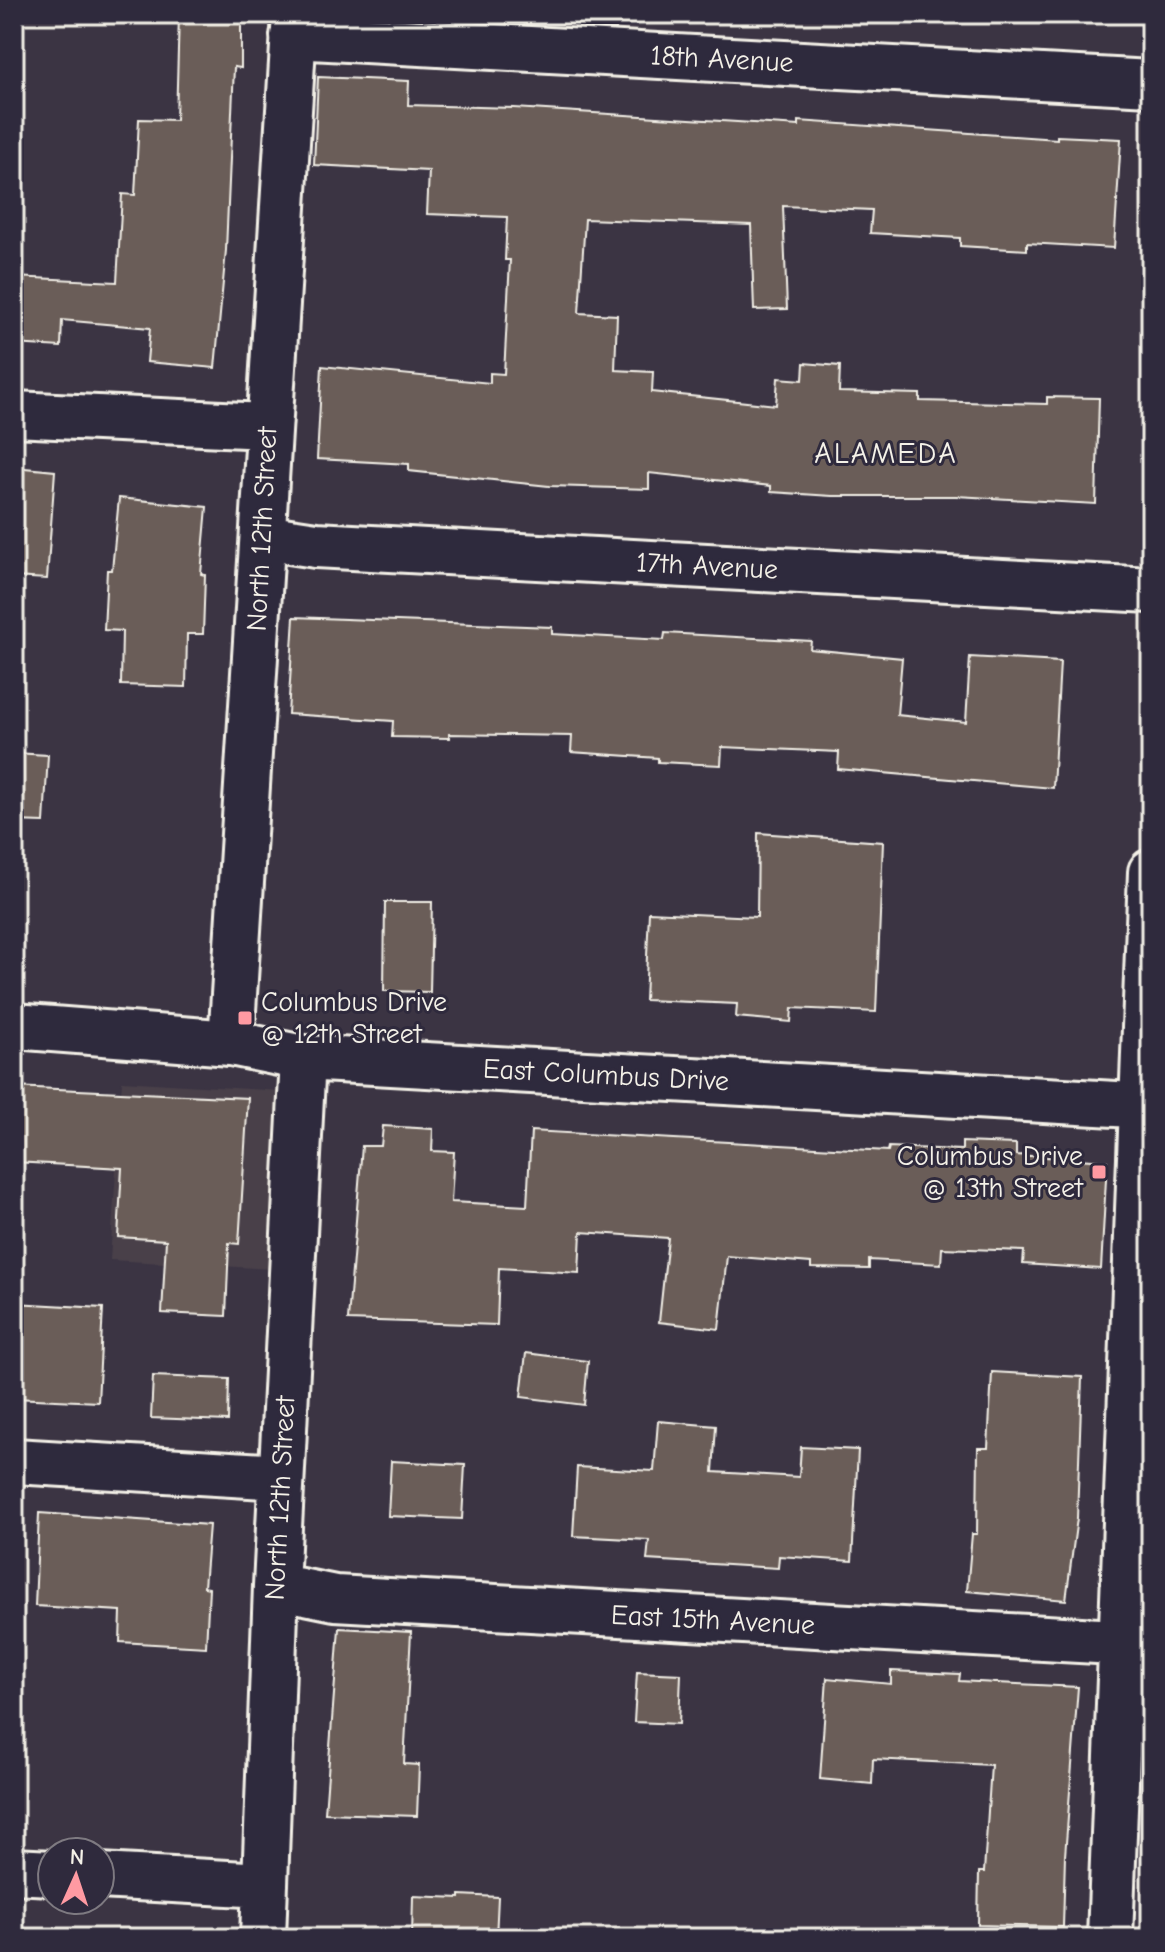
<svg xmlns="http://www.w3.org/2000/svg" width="1165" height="1952" font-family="'Comic Neue',sans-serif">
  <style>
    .built { fill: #49404a }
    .building { fill: #6a5d59; stroke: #f4f1e8; stroke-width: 2 }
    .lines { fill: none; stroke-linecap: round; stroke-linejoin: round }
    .minor-casing { stroke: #f4f1e8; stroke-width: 50 }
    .secondary-casing { stroke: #f4f1e8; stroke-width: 50 }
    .minor { stroke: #2f2a3d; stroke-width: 44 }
    .secondary { stroke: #2f2a3d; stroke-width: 44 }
    .poi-dot { fill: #ff9aa2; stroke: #2f2a3d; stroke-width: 3 }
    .labels { text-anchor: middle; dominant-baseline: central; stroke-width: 6; stroke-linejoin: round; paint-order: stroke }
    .street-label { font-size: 28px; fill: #f4f1e8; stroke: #2f2a3d }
    .poi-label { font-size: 28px; fill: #f4f1e8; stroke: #2f2a3d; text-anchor: start }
    .neighbourhood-label { font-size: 30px; letter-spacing: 2px; fill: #f4f1e8; stroke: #2f2a3d }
  </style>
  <rect width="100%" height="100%" fill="#3b3443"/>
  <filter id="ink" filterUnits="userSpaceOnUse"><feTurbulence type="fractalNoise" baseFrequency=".0125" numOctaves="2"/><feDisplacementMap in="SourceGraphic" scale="16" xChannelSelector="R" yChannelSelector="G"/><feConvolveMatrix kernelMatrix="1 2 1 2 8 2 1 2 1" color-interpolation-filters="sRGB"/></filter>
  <g filter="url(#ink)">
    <path class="built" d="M122,1081L281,1091L273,1269L110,1260Z"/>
    <path class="building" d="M179,14H241V68L234,67L226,250L215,368L147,362L150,328L62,320L61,347L14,344V277L117,282L122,194L135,195L139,119L176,120Z
      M318,77L409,81L408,105L514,108L799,126V121L1057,139V136L1121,139L1114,248L1027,243V250L960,246V238L870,233L872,210L783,206L787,309L754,310L751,225L585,219L579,313L617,315L615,370L653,372L652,392L776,405L778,378L803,380L804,363L840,366L839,392L920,394V401L1047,404V397L1099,398L1096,504L956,496H832L771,492V486L649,473V489L549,486L409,471V464L317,459L322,366L490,383V373L504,374L510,260H505L507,217L427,214L429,171L314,165Z
      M14,467L55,471L47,579L14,577Z
      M119,498L207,507L201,574L205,575L203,634H187L186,687L121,685L122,631L104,630L107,570H112Z
      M294,617L552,627V634L664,640L665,633L811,641L810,649L902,658L897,715L966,722L970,657L1060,662L1053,788L838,769L839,752L722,747L721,765L658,762V758L571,752L572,736L449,734V738L392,737L393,721L288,714Z
      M14,753L48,755L44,822L14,821Z
      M758,833L883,842L876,1012L792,1008L791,1022L736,1017L737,1004L645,1000L649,912L757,917Z
      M385,902H432L430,992L384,991Z
      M14,1087L248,1098L239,1244L229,1243L226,1316L162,1313L166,1240L118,1237L122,1168L14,1162Z
      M383,1126L433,1129L432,1151L454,1152L451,1202L527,1206L531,1131L888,1151L889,1147L962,1150V1142L1016,1144V1155L1107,1161L1101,1269L1023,1264L1024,1251L942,1248L941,1264L869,1260V1269L811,1268V1263L727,1256L719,1329L659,1322L668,1238L581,1232L579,1273L499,1268L497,1325L348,1320L362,1146H381Z
      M14,1303L103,1308L98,1402L14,1398Z
      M526,1353L588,1361L584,1405L521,1397Z
      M992,1372L1082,1377L1077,1518L1066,1600L967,1591L972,1534H977L978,1448H988Z
      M153,1376L229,1379L228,1421L151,1418Z
      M658,1421L716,1426L713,1472L799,1477L801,1447L858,1450L852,1561L779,1556L778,1568L647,1560L649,1540L573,1536L577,1467L654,1471Z
      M391,1461L465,1465L462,1519L388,1516Z
      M39,1513L209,1525L204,1587L209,1588L206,1647L120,1642L121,1611L35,1606Z
      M339,1628L411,1632L404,1764L419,1765L417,1816L325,1813Z
      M891,1671L960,1674L959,1681L1078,1687L1065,1856L1063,1927L978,1925L979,1872H984L991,1765L873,1759L872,1784L820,1779L827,1678L891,1684Z
      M637,1672L681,1674L679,1724L634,1722Z
      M460,1895L498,1897L496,1938H412L413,1896L460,1898Z"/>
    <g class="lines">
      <defs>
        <path id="minor" d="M293,36L1151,83
          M14,414L266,426
          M263,537L316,545L1151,590
          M231,1043L295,14
          M14,1461L281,1477
          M276,1586L335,1598L1151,1644
          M14,1871L52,1873
          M100,1876L265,1885
          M263,1938L276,1586L303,1058
          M1110,1938L1151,872"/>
        <path id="secondary" d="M14,1026L231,1043L303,1058L1151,1106"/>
      </defs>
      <use href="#minor" class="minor-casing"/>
      <use href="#secondary" class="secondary-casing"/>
      <use href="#minor" class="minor"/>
      <use href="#secondary" class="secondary"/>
    </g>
  </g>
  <g class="poi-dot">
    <rect x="237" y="1010" width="16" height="16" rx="4"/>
    <rect x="1091" y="1164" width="16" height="16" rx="4"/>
  </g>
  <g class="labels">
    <g class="street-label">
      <text transform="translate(722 59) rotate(3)">18th Avenue</text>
      <text transform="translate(262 529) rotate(-87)">North 12th Street</text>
      <text transform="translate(707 566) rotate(3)">17th Avenue</text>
      <text transform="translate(606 1075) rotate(3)">East Columbus Drive</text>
      <text transform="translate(280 1498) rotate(-87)">North 12th Street</text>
      <text transform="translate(713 1620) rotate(3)">East 15th Avenue</text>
    </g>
    <g class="poi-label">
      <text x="261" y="1002">Columbus Drive<tspan x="261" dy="32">@ 12th Street</tspan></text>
      <text x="1083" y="1156" text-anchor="end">Columbus Drive<tspan x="1083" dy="32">@ 13th Street</tspan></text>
    </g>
    <g class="neighbourhood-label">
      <text x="886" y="453">ALAMEDA</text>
    </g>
  </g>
  <rect width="1165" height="1952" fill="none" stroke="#2f2a3d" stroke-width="48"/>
  <rect x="24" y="24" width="1117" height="1904" fill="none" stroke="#f4f1e8" stroke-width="3" filter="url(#ink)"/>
  <g transform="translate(76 1876) rotate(3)"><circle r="38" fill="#2f2a3d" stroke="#7e7a81" stroke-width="2"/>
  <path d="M0-6L14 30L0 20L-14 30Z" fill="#ff9aa2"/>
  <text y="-12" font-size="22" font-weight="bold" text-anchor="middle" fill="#f4f1e8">N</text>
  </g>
</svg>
